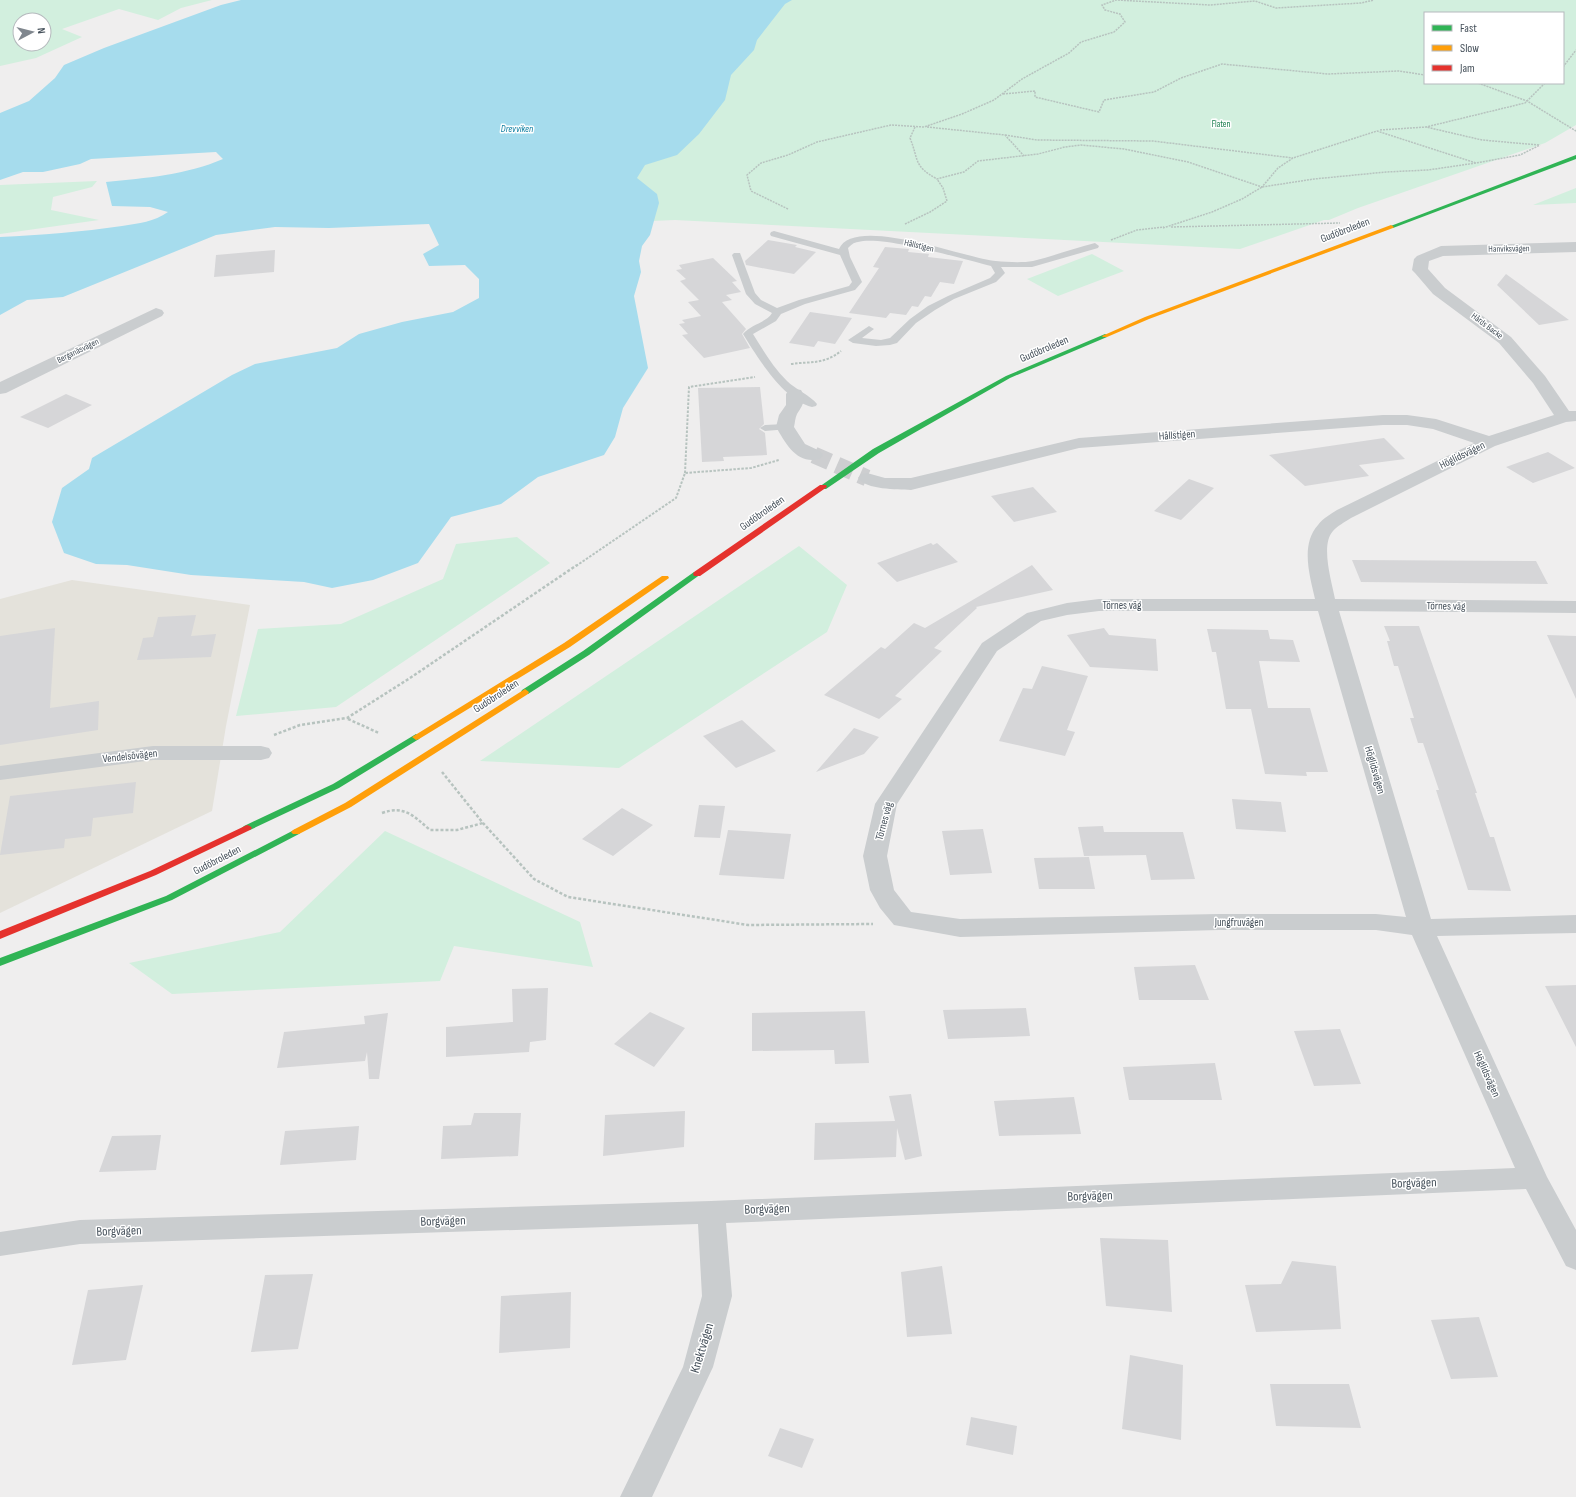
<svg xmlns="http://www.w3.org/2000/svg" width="1576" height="1497" font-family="'Sofia Sans Condensed',sans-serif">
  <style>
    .commercial { fill: #e4e2db }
    .green { fill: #d2efde; fill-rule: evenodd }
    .water { fill: #a6dced }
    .building { fill: #d6d6d8 }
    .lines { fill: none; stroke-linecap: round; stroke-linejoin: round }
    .street-tunnel { stroke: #cdced0; stroke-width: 17; stroke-dasharray: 17 8; stroke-linecap: butt }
    .path-far2 { stroke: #b7c3bf; stroke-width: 1.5; stroke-dasharray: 2 1; stroke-linecap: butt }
    .path-far1 { stroke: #b7c3bf; stroke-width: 2; stroke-dasharray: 2.5 1.5; stroke-linecap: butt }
    .path { stroke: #b7c3bf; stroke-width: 2.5; stroke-dasharray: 3 2; stroke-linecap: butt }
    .lane { fill: #cacdcf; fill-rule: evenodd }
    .street { fill: #cacdcf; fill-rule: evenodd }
    .fast { fill: #30b455; fill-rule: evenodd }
    .slow { fill: #ff9f0a; fill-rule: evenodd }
    .jam { fill: #e5322d; fill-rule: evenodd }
    .labels { text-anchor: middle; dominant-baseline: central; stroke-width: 3; stroke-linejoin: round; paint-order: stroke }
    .far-park-label { font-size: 9px; fill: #167c4b; stroke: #fff }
    .far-street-label { font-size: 9px; fill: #45505a; stroke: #fff }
    .far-water-label { font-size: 10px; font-style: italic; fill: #0b7da0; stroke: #fff }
    .street-label { font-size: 11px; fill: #45505a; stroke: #fff }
    .near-street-label { font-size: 13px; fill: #45505a; stroke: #fff }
  </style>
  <rect width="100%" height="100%" fill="#efeeee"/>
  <path class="commercial" d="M72,580L250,605L226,726L212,811L0,913V599Z"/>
  <path class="green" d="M0,0H212L181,8L158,20L119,9L62,29L82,37L36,58L0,66ZM20,20H44V44H20Z
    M549,0H1576V125L1545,143L1358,208L1329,220H1324L1240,249L675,220L533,226ZM1425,13H1563V83H1425Z
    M97,181L92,187L53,197L51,210L99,220L0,234V185Z
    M1576,188V203L1533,205Z
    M1092,254L1124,271L1058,296L1027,279Z
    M517,537L550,563L336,707L236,716L258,629L341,624L443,579L456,544Z
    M799,546L847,585L827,632L619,768L480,761Z
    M385,831L580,922L593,967L454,946L440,981L172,994L129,963L280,932Z"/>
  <path class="water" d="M241,0H792L785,4L757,40L754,50L731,75L725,100L699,134L677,155L645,165L637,178L657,194L659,203L650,235L642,246L639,261L641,272L634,296L648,368L623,408L615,437L604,455L538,477L501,504L451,517L418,563L373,580L332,588L304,582L191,575L127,565L96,564L64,553L52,522L62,488L89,469L92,458L232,375L255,364L337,348L359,334L402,322L453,312L479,298V279L465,265L429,266L423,254L439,245L429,224L329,228L275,227L216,235L63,297L27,300L0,315V237C41,235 82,232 122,226C139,223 154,222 168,212L150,207L112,206L106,182C146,178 186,175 223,159L216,152L91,159L80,164L43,172H23L0,180V113L29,101L55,78L64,65L104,48L221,5Z"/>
  <path class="building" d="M768,240L797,245L795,247L816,252L794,274L746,265L745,261Z
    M885,247L909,249L908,252L929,254L928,257L963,261L954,284L940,282L931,297L925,296L918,307L912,306L906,315L890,313L886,318L849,313L879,268L873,267Z
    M275,250L274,272L214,277L216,255Z
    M713,258L737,281L732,282L741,292L726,295L732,300L722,302L746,329L742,334L750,348L704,358L682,335L688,334L679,324L685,323L682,320L701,316L688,302L699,300L680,281L686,279L676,270L682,269L679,265Z
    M1506,274L1569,320L1539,325L1497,285Z
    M810,312L852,318L835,344L818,341L814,347L789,343Z
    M760,387L764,424L759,429L765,433L767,455L723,457L724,461L702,462L698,388Z
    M66,394L92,405L48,428L20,417Z
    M1384,438L1405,459L1359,465L1369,476L1305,486L1269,455Z
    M1548,452L1575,468L1533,483L1506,467Z
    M1189,479L1214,488L1181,520L1154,511Z
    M1033,487L1057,512L1014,522L991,496Z
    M931,543L933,545L937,543L958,562L897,582L877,563Z
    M1352,560L1536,561L1548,584L1361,582Z
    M1032,565L1053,590L976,607L977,608L934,648L942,651L895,696L902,699L879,719L824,695L881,647L885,649L914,623L925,628Z
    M196,615L191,636L216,634L211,657L137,660L143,638L153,637L158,617Z
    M1384,626H1419L1477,793H1475L1490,837H1494L1511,891L1468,890L1436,790H1439L1423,743H1418L1410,718H1414L1398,666H1394L1387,641H1390Z
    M55,628L50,708L99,701L98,730L0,745V636Z
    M1104,628L1109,635L1156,639L1158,671L1090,667L1067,635Z
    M1207,629L1268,630L1270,639L1293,640L1300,662L1259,661L1268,708H1310L1328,772H1306L1307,776L1265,774L1251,709H1226L1216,652H1212Z
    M1547,635L1576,636V699Z
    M1042,666L1088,676L1067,730L1075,732L1065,756L999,741L1023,688L1032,689Z
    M742,720L776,751L736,768L703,736Z
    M854,728L879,737L864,754L816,772Z
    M136,782L133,813L93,818L91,836L65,839L64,848L0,855L10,796Z
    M1232,799L1281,802L1286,832L1236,829Z
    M699,805L725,806L720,838L694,837Z
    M622,808L653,825L613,856L582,839Z
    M1103,826L1104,832H1183L1195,879L1151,880L1146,855L1084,856L1078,827Z
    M983,829L992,873L950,875L942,831Z
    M728,830L791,834L784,879L719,875Z
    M1089,857L1095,889H1039L1034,858Z
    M1195,965L1209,1000H1139L1134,967Z
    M1576,985V1047L1545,986Z
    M548,988L546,1040L530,1042L529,1052L446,1057V1027L513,1022L512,989Z
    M1026,1008L1030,1036L948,1039L943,1010Z
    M865,1011L869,1063L835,1064L834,1050L752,1051V1013Z
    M650,1012L685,1028L654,1067L614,1044Z
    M388,1013L379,1079H369L367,1052L365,1061L277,1068L284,1032L365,1024L364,1016Z
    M1340,1029L1361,1084L1314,1086L1294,1031Z
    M1215,1063L1222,1100H1129L1123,1067Z
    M911,1094L922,1156L905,1160L897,1128L896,1157L814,1160L815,1123L895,1121L889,1096Z
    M1074,1097L1081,1134L999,1136L994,1101Z
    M685,1111L684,1147L603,1156L605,1115Z
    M474,1113H521L518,1156L441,1159L443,1126L471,1125Z
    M359,1126L356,1160L280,1165L285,1131Z
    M161,1135L156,1170L99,1172L112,1136Z
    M1100,1238L1168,1240L1172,1312L1106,1306Z
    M1292,1261L1336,1266L1341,1329L1256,1332L1245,1285L1281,1284Z
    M942,1266L952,1334L907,1337L901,1272Z
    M313,1274L298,1349L251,1352L265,1275Z
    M143,1285L126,1360L72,1365L88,1290Z
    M571,1292L570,1348L499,1353L501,1296Z
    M1479,1317L1498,1377L1451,1379L1431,1320Z
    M1130,1355L1183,1365L1181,1440L1122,1429Z
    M1270,1384H1349L1361,1428L1276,1426Z
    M971,1417L1017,1426L1013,1455L966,1445Z
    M780,1428L814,1439L802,1468L768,1456Z"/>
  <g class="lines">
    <path class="street-tunnel" d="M814,455L867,478"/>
    <path class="path-far2" d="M1563,67L1576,50
      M1478,83L1527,101L1576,131
      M1003,94L1035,91V97L1099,112L1104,100L1154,92L1181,78L1222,64L1328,74L1399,71L1425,75
      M915,127L910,138C919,160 913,166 937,179
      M927,127L1005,135L1024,156
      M1380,130L1426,127
      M1005,135L1037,140L1153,141L1293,158
      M1539,145L1482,140L1426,127L1525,103L1545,83
      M788,209L751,191L747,175L761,163L788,155L817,142L891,125L924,127L962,114L994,100L1022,79L1069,53L1081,42L1114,32L1125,22L1120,14L1105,10L1102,5L1116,0L1210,5L1255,1L1276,8L1361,3L1374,0
      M905,224L930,212L947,201L943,188L937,179L964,172L978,161L1038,154L1065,147L1081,145L1124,149L1188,162L1262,187L1278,168L1293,158L1377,131L1476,163
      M1171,227L1340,223
      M1163,228L1212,212L1242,199L1262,187L1314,179L1386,172L1428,170L1476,163L1520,155L1540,145
      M1111,240L1137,230L1164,227"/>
    <path class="path-far1" d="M791,364C812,361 823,365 841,351
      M685,473L689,387L755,377
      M576,566L676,498L685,473L751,468L779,460"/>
    <path class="path" d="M348,719L379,733
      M274,735L300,725L347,718L410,678L577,565
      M442,772L483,823L534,879L568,897L748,925L873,924
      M382,813C404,805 414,816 430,830H457L483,823"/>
    <path class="lane" d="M774,231L839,249C854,214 967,259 996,261C1007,262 1022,263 1033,261C1054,256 1074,248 1095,243L1099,246L1098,248L1032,267H1001L1005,273L996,282L954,299L935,310L916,323L897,343L890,345L876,346L853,343L848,340L869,326L874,329L862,338L881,340L890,338L910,319L928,306L948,296L990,278L995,273L991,266C963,259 882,235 858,242C854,242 850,246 848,248L850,257L862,282L855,290L805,304L781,314L776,321L753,334C763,350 773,367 787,381C795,389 811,396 817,404L816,406L812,407C783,400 758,358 743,334C751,324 766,323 772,313L755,304L746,294L732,255L734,253H740L755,293L761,300L777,308L799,300L849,286L852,282L840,255L771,236L770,234L771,232Z
      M785,424L790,427L789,429L765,431L760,428L765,425Z"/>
    <path class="street" d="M1576,242V252L1443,256L1429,261L1428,269L1445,288L1511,337L1545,376L1569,411H1576V421L1566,422L1495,446L1351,518C1345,522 1337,526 1333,531C1320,545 1332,582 1335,599L1576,601V613L1339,611L1431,919L1576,915V933L1437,936L1547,1177L1576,1230V1270L1566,1266L1526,1189L726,1223L732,1296L713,1367L652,1497H620L683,1367L702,1296L698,1224L80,1244L0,1256V1232L80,1220L711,1201L1515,1168L1412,935L1376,930H1219L960,937L894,925L880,908L870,890L863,856L875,804L982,643L1027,613L1067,603L1099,599H1315C1310,576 1300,545 1318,525C1323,518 1331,514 1337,510L1474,443L1433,429L1407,425H1383L1079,448L911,490C897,489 866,490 858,478L861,474L867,473L885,478H911L1079,438L1383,415H1407L1436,419L1489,436L1554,415L1533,383L1499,343L1433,294L1415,273L1412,270L1414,259L1417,256L1441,246ZM1099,611H1318L1406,917L1376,914H1219L960,919L911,912L894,890L887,856L897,804L997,651L1041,621L1067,615Z
      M156,308L162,310L164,313L162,316L6,393L0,394V382Z
      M795,389L801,390C807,400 802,406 797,414C795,418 795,423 794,427L805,444L820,451L823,455L820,459C797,465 786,444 776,427L779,415L786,405V394L789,390Z
      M153,746H261L269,748L272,753L269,758L261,760H153L0,780V766Z"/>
    <path class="fast" d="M1576,155V159L1393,228L1388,227Z
      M1105,334L1107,335V337L1010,378L879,453L826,489H820L819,487L873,449L1006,376Z
      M694,572H700L701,574L589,655L528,694H522L521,692L522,690L583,651Z
      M416,734L420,737L419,739L339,788L250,830H244L242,828L244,826L333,784Z
      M296,829L299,830L301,832L299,834L172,900L0,966V958L166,896Z"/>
    <path class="slow" d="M1391,225L1394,227L1393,228L1149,319L1107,337H1103L1102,336L1145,317Z
      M662,576H668L669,578L570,647L419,739L416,740L412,737L564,643Z
      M525,689L529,692L528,694L351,807L299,834H293L291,832L293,830L345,803Z"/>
    <path class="jam" d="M820,485H826L827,487L700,576H694L693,574L694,572Z
      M247,825L250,826L252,828L250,830L156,875L0,939V931L150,871Z"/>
  </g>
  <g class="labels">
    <g class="far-park-label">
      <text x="1221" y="124">Flaten</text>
    </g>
    <g class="far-street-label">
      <text transform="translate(919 246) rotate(13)">Hållstigen</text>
      <text transform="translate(1509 249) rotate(-1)">Hanviksvägen</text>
      <text transform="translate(1487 326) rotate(37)">Hårds Backe</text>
      <text transform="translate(78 351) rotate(-26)">Berganäsvägen</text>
    </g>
    <g class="far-water-label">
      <text x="517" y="129">Drevviken</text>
    </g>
    <g class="street-label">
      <text transform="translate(1345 230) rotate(-21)">Gudöbroleden</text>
      <text transform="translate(1044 349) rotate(-23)">Gudöbroleden</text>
      <text transform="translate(1177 435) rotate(-4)">Hållstigen</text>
      <text transform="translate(1462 455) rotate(-26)">Höglidsvägen</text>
      <text transform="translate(762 513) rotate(-35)">Gudöbroleden</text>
      <text x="1122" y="605">Törnes väg</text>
      <text transform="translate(1446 606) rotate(1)">Törnes väg</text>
      <text transform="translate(496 696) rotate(-33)">Gudöbroleden</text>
      <text transform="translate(130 756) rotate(-6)">Vendelsövägen</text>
      <text transform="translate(1375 770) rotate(74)">Höglidsvägen</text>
      <text transform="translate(884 821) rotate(-75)">Törnes väg</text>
      <text transform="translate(217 860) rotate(-27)">Gudöbroleden</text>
      <text x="1239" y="922">Jungfruvägen</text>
      <text transform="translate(1487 1074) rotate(66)">Höglidsvägen</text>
    </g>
    <g class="near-street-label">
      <text transform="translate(1414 1183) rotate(-2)">Borgvägen</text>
      <text transform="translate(1090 1196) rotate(-2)">Borgvägen</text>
      <text transform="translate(767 1209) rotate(-2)">Borgvägen</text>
      <text transform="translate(443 1221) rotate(-2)">Borgvägen</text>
      <text transform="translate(119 1231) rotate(-2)">Borgvägen</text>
      <text transform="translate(702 1348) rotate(-73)">Knektvägen</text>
    </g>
  </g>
  <rect x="1424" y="12" width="140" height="72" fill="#ffffff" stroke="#b5b9bd"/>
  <rect x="1432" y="25" width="20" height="6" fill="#30b455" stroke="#b5b9bd"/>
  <text x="1460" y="32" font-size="12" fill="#45505a">Fast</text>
  <rect x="1432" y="45" width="20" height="6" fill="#ff9f0a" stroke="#b5b9bd"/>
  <text x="1460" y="52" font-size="12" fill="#45505a">Slow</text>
  <rect x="1432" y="65" width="20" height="6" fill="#e5322d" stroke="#b5b9bd"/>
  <text x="1460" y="72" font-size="12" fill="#45505a">Jam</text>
  <g transform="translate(32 32) rotate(83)"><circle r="19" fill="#ffffff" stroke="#b5b9bd"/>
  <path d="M0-3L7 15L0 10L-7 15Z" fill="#80878e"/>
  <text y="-6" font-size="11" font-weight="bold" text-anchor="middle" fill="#45505a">N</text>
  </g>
</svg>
